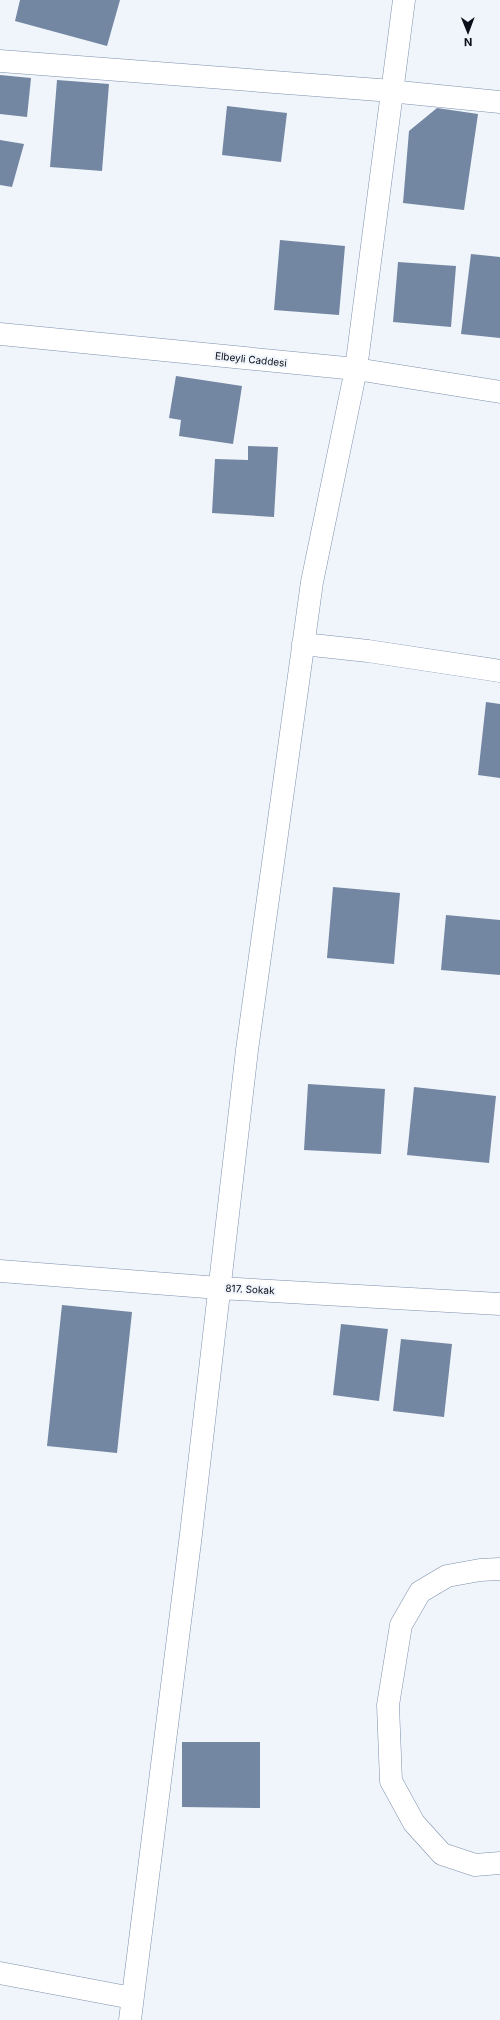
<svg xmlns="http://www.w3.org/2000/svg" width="500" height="2020" font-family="Inter,sans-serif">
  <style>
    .building { fill: #7387a2 }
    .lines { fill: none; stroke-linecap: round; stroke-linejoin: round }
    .minor-casing { stroke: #7d91ad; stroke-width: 23 }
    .minor { stroke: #fff; stroke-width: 22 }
    .labels { text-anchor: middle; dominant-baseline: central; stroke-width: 4; stroke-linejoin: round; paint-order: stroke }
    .street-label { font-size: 10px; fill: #080f19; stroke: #f0f4fb }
  </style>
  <rect width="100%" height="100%" fill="#f0f4fb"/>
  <path class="building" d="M20,0H120L107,46L15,21Z
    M0,75L31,78L27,117L0,114Z
    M57,80L109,84L102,171L50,167Z
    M227,106L287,113L281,162L222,155Z
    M437,108L478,114L464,210L403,203L409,131Z
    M0,140L24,144L12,187L0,185Z
    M280,240L345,246L339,315L274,310Z
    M471,254L500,257V338L461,334Z
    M398,262L456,266L451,327L393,322Z
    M176,376L242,386L233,444L179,436L181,420L169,418Z
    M248,446L278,447L274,517L212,513L215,459L248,460Z
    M486,702L500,704V778L478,775Z
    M333,887L400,893L394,964L327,958Z
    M446,915L500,920V975L441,970Z
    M308,1084L385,1089L381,1154L304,1150Z
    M414,1087L496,1096L489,1163L407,1155Z
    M62,1305L132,1312L117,1453L47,1446Z
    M341,1324L388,1329L379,1401L333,1395Z
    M401,1339L452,1344L444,1417L393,1411Z
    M182,1742H260V1808L182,1807Z"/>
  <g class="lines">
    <defs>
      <path id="minor" d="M0,61L379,90L500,102
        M0,334L356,369L500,392
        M303,644L368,651L500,671
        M0,1271L219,1288L500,1304
        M500,1569L480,1570L447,1576L420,1592L401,1625L388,1705L391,1781L414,1823L442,1854L475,1865L500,1863
        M0,1973L132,1998
        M130,2020L191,1534L247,1050L312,582L356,369L404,0"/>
    </defs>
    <use href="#minor" class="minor-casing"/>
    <use href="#minor" class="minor"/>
  </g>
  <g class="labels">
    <g class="street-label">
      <text transform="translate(251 359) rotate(6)">Elbeyli Caddesi</text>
      <text transform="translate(250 1289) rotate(3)">817. Sokak</text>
    </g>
  </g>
  <g transform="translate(468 32) rotate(179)" stroke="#f0f4fb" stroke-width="3" paint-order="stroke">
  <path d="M0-3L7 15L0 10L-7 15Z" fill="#080f19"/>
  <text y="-6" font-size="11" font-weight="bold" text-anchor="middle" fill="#080f19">N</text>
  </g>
</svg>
